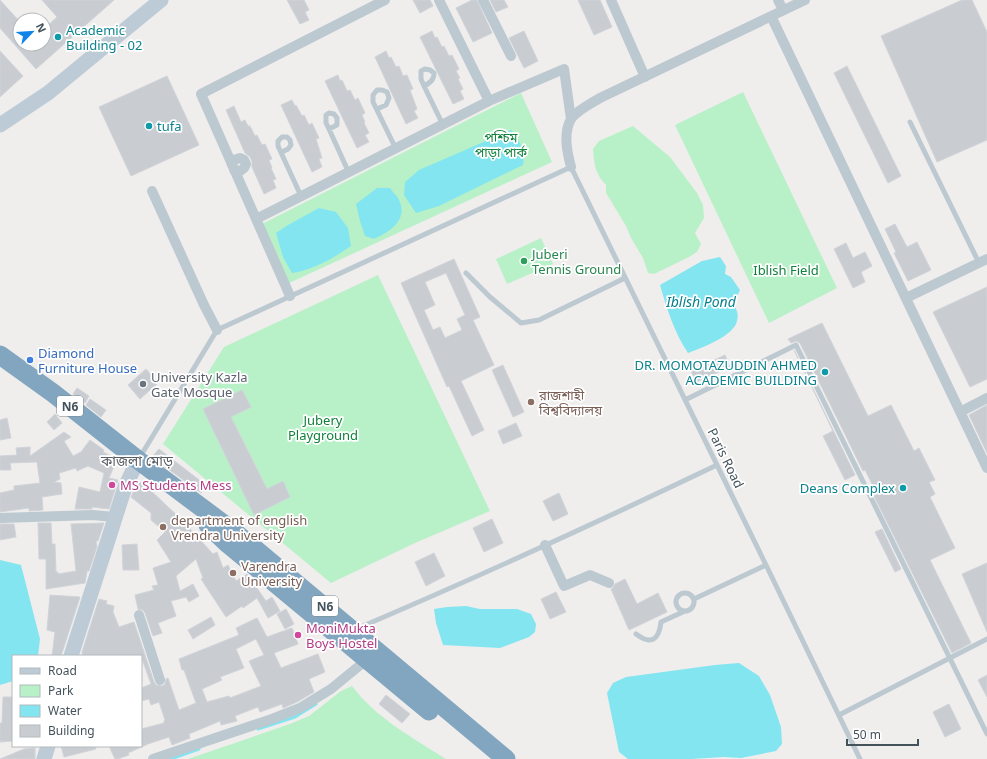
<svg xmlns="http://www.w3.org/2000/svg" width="987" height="759" font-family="'Noto Sans','Noto Sans Bengali',sans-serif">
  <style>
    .green { fill: #b8f1c8 }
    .water { fill: #83e5f0 }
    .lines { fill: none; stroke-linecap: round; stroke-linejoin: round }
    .stream { stroke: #83e5f0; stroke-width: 3 }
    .building { fill: #c9cdd2; stroke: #d0d4d9; fill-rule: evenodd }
    .lane { stroke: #bcc9d0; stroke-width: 5 }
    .street { stroke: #bcc9d0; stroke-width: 10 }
    .secondary { stroke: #bccbd5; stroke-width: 15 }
    .highway { stroke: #82a6bf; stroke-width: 19 }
    .culture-dot { fill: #0f9aa8; stroke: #fff; stroke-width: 1.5 }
    .leisure-dot { fill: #2e9e5b; stroke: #fff; stroke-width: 1.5 }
    .shop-dot { fill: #3f7fe0; stroke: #fff; stroke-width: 1.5 }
    .worship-dot { fill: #6b7280; stroke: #fff; stroke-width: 1.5 }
    .education-dot { fill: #8d6e63; stroke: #fff; stroke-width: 1.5 }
    .hotel-dot { fill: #d1479c; stroke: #fff; stroke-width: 1.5 }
    .labels { text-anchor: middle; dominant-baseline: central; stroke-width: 3.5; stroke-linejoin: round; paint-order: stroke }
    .shield { fill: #fff; stroke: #7c878c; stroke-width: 1 }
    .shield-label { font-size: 12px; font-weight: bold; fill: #44535b }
    .culture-label { font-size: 13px; fill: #0d838f; stroke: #fff; text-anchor: start }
    .park-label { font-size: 13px; fill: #12803d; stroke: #fff }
    .leisure-label { font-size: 13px; fill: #27864d; stroke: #fff; text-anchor: start }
    .shop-label { font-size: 13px; fill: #366cbe; stroke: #fff; text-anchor: start }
    .worship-label { font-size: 13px; fill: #5b616d; stroke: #fff; text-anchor: start }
    .education-label { font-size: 13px; fill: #785e54; stroke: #fff; text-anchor: start }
    .street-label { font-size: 13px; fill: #44535b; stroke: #fff }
    .hotel-label { font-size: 13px; fill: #b23c85; stroke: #fff; text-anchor: start }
    .water-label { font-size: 14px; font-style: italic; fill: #07808e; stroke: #fff }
    .neighbourhood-label { font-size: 14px; fill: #595e62; stroke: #fff }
  </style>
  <rect width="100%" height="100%" fill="#f0eded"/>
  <path class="green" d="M743,92L837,288L769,323L675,125Z
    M521,93L552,162L287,284L260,225Z
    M633,126L670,157L697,193L703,205L704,218L695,233L701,244L697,252L689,257L654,274L648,273L643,258L631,238L626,226L606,193V185C595,174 594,163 593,149L599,141Z
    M541,238L553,264L507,284L496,259Z
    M378,275L490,511L415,543L331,583L163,444L224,347Z
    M352,686C376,718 413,738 446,759H188L290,724L309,716L341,691Z"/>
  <path class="water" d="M511,130C520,142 526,150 523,165L439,206L416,213L404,195L405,182L419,170Z
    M377,188H390C392,191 396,195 398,198C410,219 390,232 374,239L365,236L360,221L356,204Z
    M319,208L336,212L348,228L351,246C334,258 313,270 292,273L283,257L276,233L288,225Z
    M720,257L726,266L725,274L731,277L740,290C738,294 735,301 735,305C736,312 739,311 737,321C734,336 701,348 688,353C674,332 667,309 660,285L702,261Z
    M0,560L21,565L40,639L38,656H13V681L0,685Z
    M466,606L480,609H517L531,614L536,624L535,632L529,637L500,648L443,645L436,623L434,609L447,607Z
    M739,663L759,676L770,695L781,727L782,744L776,751L741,758L724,757L691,759H628L619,752L607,693L613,683L626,677L715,665Z"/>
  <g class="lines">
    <path class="stream" d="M258,729L295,717L316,704
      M171,759L199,749"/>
  </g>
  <path class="building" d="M0,0L20,22V44H44V29L57,17L42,0H114L36,69L0,28Z
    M287,0H304L309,10L305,12L309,20L300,24Z
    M413,0H430L433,6L420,13Z
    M472,0H477L492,33L473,42L456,8Z
    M490,0H504L508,7L496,12Z
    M578,0H600L612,27L594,35Z
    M962,0H972L987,32V140L937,162L881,36Z
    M432,31L435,38L437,37L442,47L444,46L449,56L452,55L459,69L456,71L460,78L458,79L463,89L460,91L464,99L453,104L420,37Z
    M524,31L538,61L524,68L509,38Z
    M0,51L23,76L0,97Z
    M386,51L389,58L391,57L396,67L399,66L403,76L407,75L413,89L410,90L417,109L414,111L418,118L406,124L375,57Z
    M847,66L901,176L888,183L834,73Z
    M338,75L340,81L342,80L347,91L350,90L355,100L358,98L365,113L362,115L365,122L364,123L369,133L365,135L369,142L357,148L325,81Z
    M167,76L199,145L131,176L99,107Z
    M292,100L295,106L296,105L302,116L304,115L309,125L312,123L319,138L316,139L322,158L319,159L322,167L312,172L281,105Z
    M234,106L241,122L245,120L248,126H250L255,136L257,135L262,145L265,144L272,159L269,160L272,168H271L276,179L273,180L276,188L264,194L252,167V161L250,157L245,153L226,110Z
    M895,224L907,247L917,242L931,270L908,281L894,253L896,252L885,229Z
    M846,243L853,258L865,252L872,266L861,272L865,282L853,288L834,249Z
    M454,259L480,317L473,320L494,365L461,381L484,430L472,436L449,386L447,387L401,283ZM446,273L465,315L457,319L462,330L445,338L440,327L433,330L424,310L435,305L425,282Z
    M987,287V379L970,387L933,312Z
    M822,323L868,416L891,405L914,451L919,448L935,480L929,482L935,494L930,497L955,548L930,560L971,643L952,653L874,496L877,494L865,470L863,471L800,343L796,341L791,343L788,339Z
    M794,350L855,475L845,480L823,436L833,431Z
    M725,355L730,367L696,382L691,371Z
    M503,365L524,412L513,417L492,370Z
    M146,369L158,383L140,399L128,385Z
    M77,388L89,396L85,403L73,394Z
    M242,390L251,407L231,417L267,489L283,481L290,497L254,515L203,409Z
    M90,399L106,410L101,417L86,405Z
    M987,405V453L969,415Z
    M55,414L62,423L54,430L47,422Z
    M7,418L11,438L0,440V420Z
    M516,423L522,436L503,444L498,431Z
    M64,432L71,437L64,441L73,456L81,452L90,440L104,450L103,452L117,459L109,478L118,480L109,509L92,507V509H75L79,487L100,492L104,473L88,466L77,471L76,468L59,473L60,479L54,482L61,483L62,494L42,497L43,510L29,511V508L0,512V493L14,490V486L40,483L37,462L10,463L11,470H0V456L17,455L16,448L30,447V456Z
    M159,449L207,486L201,493L152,457Z
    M138,481L147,487L183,521L213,554L217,552L223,568L228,565L236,581L247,574L266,601L272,597L280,611L268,618L257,598L243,608L242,606L226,617L201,579L203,578L196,559L176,576L180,591L193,584L199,596L189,602L186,597L171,601L176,616L158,623L162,633L153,636L145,613L143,610L138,609L135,595L154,590L152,586L158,585L153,568L171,562L157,540L165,532L151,520V513L131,497Z
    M559,493L568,514L553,521L543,501Z
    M492,519L503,543L484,552L473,528Z
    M38,523H51L52,544H55L56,572H58V574L76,571L71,524L104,523L98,541H96L97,547L89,571H87L85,583L46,589V559H39Z
    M0,524H14L16,537L0,540Z
    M882,529L901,569L895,572L875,532Z
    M137,544L139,570H123L122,545Z
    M434,553L445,576L426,586L415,562Z
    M987,563V632L962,574Z
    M625,579L637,604L658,593L667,612L629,630L611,589L613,588L615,584Z
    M556,592L566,612L550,619L541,599Z
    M50,595L80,597L61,656H52L55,632L47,630Z
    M99,599L107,601L106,604L114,606L113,612L119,627L134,622L154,682L156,685L162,686L165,684L166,679L168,678L179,710L196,703L184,670H182L179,659L239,635L236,628L257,618L267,637L292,628L298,644L274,653L281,668L318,654L325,672L309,679L314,692L297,702L283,708L282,704L260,712L258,707L235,716L237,721L221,725L220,721L189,734L190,738L172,745L169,737L148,744L128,753L129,755L118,759H115L109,746H141V729L164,723V721L165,720L159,702L151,705L149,699L141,701V688L151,684L141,656H83L82,652ZM256,639L264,655L249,661L261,686L230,698L229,696L207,702L202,689L222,680L220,677L244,668L236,649Z
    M286,609L294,624L285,629L277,614Z
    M211,617L215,625L193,639L188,630Z
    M987,675V697L978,680Z
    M386,695L410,714L402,723L379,704Z
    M3,697H13V741L0,742V723H2Z
    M949,704L961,729L945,737L933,712Z
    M61,746H95L96,749L64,757Z
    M35,748V759H0L24,749Z"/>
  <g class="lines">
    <path class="lane" d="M424,86C430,83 434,80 434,73L430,70L425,69L421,71V79L424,86L443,125
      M377,109L386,105L389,98L387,92L382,90H377L373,95V102L396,149
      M910,122L979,263
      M329,129L337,125V118L334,114L329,113L326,115V123L329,129L349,173
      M282,152L288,149L291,145L290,140L287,137H282L278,141V146L301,196
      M466,273L490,297L521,323L539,320L625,278
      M685,400L796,345L987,734
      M140,457L217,330L571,167L766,565L860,759
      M676 602a9 9 0 1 1 18 0a9 9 0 1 1-18 0Z
      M694,599L766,565
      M356,629C478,577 598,522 717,465
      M636,634C652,646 659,639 661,622L685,611
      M839,715L987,639"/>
    <path class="street" d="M483,0L511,56
      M611,0L645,77
      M778,0L783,10
      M771,16L987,468
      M489,101L564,69L571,119
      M232,165L234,160L240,158L244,160L246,164L244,168L240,171L234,170
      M571,167C567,152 563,133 571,119C576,111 592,103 600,98L805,0
      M152,191L204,305L217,330
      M256,219L489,101L439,0
      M290,296L201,94L385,0
      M906,298L987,259
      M960,412L987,398
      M0,518L93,515L114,517
      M545,545L564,586L590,575L609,583
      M139,615L160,680
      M153,759L272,719L300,708L331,689L370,657"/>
    <path class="secondary" d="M0,125L48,93L161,0
      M71,656L125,487L138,460
      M44,759L48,746"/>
    <path class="highway" d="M0,355L53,393L138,460L237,534L506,759
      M208,525L228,544L429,711"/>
  </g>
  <g class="culture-dot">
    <circle cx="58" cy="37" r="4"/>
    <circle cx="149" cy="126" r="4"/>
    <circle cx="825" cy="372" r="4"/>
    <circle cx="903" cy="488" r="4"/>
  </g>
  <circle class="leisure-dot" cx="524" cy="261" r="4"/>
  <circle class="shop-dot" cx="30" cy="360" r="4"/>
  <circle class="worship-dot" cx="143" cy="384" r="4"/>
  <g class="education-dot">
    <circle cx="531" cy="402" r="4"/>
    <circle cx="163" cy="527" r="4"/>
    <circle cx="233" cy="573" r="4"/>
  </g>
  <g class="hotel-dot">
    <circle cx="112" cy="485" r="4"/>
    <circle cx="298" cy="635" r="4"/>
  </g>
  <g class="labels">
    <g class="shield">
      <rect x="57" y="396" width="26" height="20" rx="3"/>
      <rect x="312" y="596" width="26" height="20" rx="3"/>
    </g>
    <g class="shield-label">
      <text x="70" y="406">N6</text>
      <text x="325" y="606">N6</text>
    </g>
    <g class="culture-label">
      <text x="66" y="30">Academic<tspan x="66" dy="15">Building - 02</tspan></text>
      <text x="157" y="126">tufa</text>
      <text x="817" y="365" text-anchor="end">DR. MOMOTAZUDDIN AHMED<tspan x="817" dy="15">ACADEMIC BUILDING</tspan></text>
      <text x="895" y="488" text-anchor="end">Deans Complex</text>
    </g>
    <g class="park-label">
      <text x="501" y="137">পশ্চিম<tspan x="501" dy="15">পাড়া পার্ক</tspan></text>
      <text x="786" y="270">Iblish Field</text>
      <text x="323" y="420">Jubery<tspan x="323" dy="15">Playground</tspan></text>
    </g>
    <g class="leisure-label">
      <text x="532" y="254">Juberi<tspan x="532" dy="15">Tennis Ground</tspan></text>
    </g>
    <g class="shop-label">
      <text x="38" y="353">Diamond<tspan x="38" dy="15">Furniture House</tspan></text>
    </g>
    <g class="worship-label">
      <text x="151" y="377">University Kazla<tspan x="151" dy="15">Gate Mosque</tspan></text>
    </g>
    <g class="education-label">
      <text x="539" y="395">রাজশাহী<tspan x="539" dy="15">বিশ্ববিদ্যালয়</tspan></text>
      <text x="171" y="520">department of english<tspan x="171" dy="15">Vrendra University</tspan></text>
      <text x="241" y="566">Varendra<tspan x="241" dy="15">University</tspan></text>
    </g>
    <g class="street-label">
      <text transform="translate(726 458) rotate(64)">Paris Road</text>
    </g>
    <g class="hotel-label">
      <text x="120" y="485">MS Students Mess</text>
      <text x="306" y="628">MoniMukta<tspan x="306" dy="15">Boys Hostel</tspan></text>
    </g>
    <g class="water-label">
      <text x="701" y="301">Iblish Pond</text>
    </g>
    <g class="neighbourhood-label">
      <text x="137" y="460">কাজলা মোড়</text>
    </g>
  </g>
  <rect x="12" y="655" width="130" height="92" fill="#ffffff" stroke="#b4babd"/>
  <rect x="20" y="668" width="20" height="6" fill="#bccbd5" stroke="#b4babd"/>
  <text x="48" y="675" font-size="12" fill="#44535b">Road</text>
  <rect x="20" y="685" width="20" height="12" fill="#b8f1c8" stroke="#b4babd"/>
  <text x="48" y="695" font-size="12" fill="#44535b">Park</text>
  <rect x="20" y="705" width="20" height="12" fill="#83e5f0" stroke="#b4babd"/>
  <text x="48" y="715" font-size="12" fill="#44535b">Water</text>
  <rect x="20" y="725" width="20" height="12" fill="#c9cdd2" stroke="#b4babd"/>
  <text x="48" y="735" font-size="12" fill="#44535b">Building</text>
  <g transform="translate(32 32) rotate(65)"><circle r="19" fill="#ffffff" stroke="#b4babd"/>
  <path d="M0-3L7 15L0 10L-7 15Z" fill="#1084e7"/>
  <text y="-6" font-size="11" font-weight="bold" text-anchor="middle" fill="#44535b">N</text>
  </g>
  <path d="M847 739v6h71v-6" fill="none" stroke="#44535b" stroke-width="2"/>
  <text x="853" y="739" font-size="12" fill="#44535b" stroke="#ffffff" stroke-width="3" paint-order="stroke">50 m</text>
</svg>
